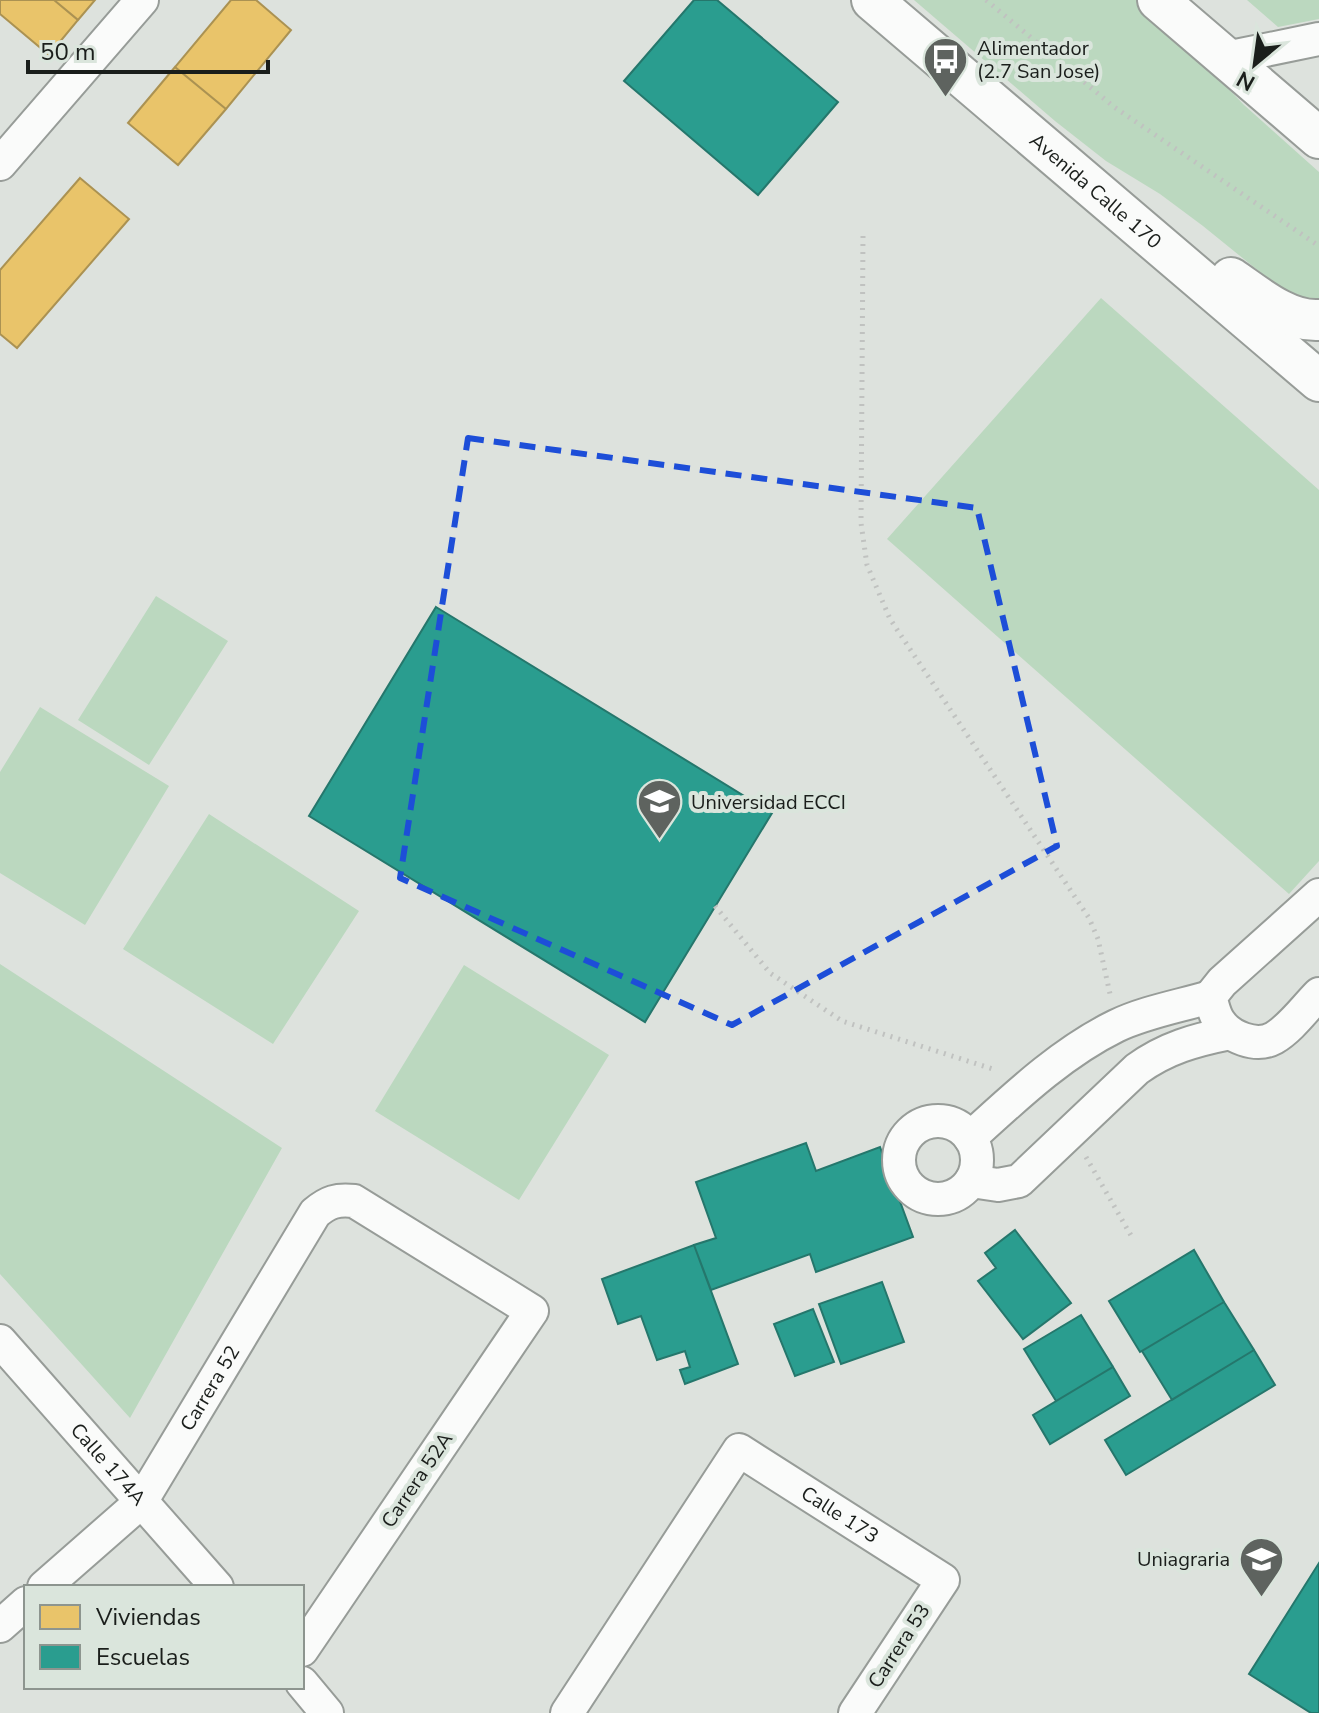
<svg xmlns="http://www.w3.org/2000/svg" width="1319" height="1713" font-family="'Nunito Sans',sans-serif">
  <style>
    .green { fill: #bbd8bf }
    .homes { fill: #e9c46a; stroke: #ab9252; stroke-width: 2 }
    .schools { fill: #2a9d8f; stroke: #25776c; stroke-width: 2 }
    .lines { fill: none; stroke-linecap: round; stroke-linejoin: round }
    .minor-casing { stroke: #979c98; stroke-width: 36 }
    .major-casing { stroke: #979c98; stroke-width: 44 }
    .path { stroke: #c0c2c0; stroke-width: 5; stroke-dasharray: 2 6; stroke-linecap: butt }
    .minor { stroke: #fafbfa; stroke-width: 32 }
    .major { stroke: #fafbfa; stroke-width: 40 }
    .marked { fill: none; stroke: #1d4ed8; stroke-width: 6; stroke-dasharray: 16 10; stroke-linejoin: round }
    .labels { text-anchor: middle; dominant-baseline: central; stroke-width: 8; stroke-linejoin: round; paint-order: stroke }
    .poi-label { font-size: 20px; fill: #1a1e1b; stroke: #dae5dc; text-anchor: start }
    .street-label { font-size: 20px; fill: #1a1e1b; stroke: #dae5dc }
  </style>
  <rect width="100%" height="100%" fill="#dde2dd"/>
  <path class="green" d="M914,0H1143L1244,105L1319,172V304L1287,294L1203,226L1160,194L1106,161L1055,121Z
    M1247,0H1319V19L1278,27Z
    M1101,298L1319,490V861L1289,894L887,539Z
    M156,596L228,641L149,765L78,720Z
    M40,707L169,786L85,925L0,873V772Z
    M209,814L359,911L273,1044L123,949Z
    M0,964L282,1148L130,1418L0,1274Z
    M464,965L609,1055L519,1200L375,1111Z"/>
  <path class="homes" d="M0,0H54L78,20L49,55L0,14Z
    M54,0H95L78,20Z
    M231,0H256L291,30L226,109L175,67Z
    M175,67L226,109L178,165L128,123Z
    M80,178L129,219L17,348L0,334V270Z"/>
  <path class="schools" d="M694,0H717L838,102L758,195L624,81Z
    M436,607L772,813L645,1022L309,816Z
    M806,1143L816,1171L880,1147L913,1237L816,1272L810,1254L711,1290L694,1245L716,1238L696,1182Z
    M1015,1230L1071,1303L1023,1339L978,1281L996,1268L985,1253Z
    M694,1245L738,1364L685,1384L680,1370L690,1367L685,1351L657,1360L641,1316L618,1324L602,1279Z
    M1194,1250L1224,1302L1140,1352L1109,1301Z
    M882,1282L904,1342L841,1364L819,1304Z
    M1224,1302L1254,1350L1172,1400L1142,1351Z
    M813,1309L834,1362L795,1376L774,1324Z
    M1081,1315L1113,1367L1056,1401L1024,1349Z
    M1254,1350L1275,1385L1126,1475L1105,1440Z
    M1113,1367L1130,1396L1050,1444L1033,1415Z
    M1319,1563V1713H1311L1249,1674Z"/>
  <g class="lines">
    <defs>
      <g id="minor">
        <path d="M1226,58L1319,39"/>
        <path d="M0,164L142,0"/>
        <path d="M1319,895L1222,982L1210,997C1213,1005 1214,1014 1219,1021C1229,1037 1256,1048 1274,1038C1291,1028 1305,1008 1319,994"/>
        <circle cx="938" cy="1160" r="39"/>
        <path d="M970,1138C1015,1097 1061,1053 1116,1026C1145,1012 1180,1006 1210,997"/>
        <path d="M971,1181L998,1185L1019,1181L1137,1069C1166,1048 1195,1040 1230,1033"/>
        <path id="s1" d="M0,1341L217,1587"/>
        <path id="s2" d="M44,1587L141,1502L315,1213C328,1202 337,1199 354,1201L532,1311L302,1650"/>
        <path d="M0,1626L26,1603"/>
        <path d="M302,1683L327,1713"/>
        <path id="s3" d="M567,1713L739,1450L943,1580L855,1713"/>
      </g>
      <g id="major">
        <path id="s4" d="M872,0L1319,381"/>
        <path d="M1158,0L1319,138"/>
        <path d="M1231,278C1256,295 1287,322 1319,320"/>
      </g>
    </defs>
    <use href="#minor" class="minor-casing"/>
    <use href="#major" class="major-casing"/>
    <path class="path" d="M986,0L1114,107L1319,246
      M863,236L861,523L867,565L890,619L1089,918L1098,939L1110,994
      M715,906L770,973L842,1021L996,1070
      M1086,1157L1133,1239"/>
    <use href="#minor" class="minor"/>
    <use href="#major" class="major"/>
  </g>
  <path class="marked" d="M468,438L977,508L1057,846L732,1025L400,878Z"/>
  <defs>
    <symbol id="bus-pin" viewBox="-11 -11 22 30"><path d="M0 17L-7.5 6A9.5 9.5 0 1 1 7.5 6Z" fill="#5e635f" stroke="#dae5dc"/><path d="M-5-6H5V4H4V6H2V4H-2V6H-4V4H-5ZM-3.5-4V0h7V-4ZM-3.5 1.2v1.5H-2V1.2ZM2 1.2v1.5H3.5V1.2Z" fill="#fff"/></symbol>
    <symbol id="university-pin" viewBox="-11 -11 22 30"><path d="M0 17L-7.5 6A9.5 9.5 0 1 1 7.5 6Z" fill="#5e635f" stroke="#dae5dc"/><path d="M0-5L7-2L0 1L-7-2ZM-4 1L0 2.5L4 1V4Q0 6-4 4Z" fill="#fff"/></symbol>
  </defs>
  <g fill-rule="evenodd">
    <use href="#bus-pin" x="920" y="34" width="51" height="69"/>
    <use href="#university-pin" x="634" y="776" width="51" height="69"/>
    <use href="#university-pin" x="1236" y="1534" width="51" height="69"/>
  </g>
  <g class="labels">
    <g class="poi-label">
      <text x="977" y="48">Alimentador<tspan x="977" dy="23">(2.7 San Jose)</tspan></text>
      <text x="691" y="802">Universidad ECCI</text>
      <text x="1230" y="1559" text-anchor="end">Uniagraria</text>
    </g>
    <g class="street-label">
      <text stroke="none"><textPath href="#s4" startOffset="294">Avenida Calle 170</textPath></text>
      <text stroke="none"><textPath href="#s2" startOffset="262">Carrera 52</textPath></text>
      <text stroke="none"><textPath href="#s1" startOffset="164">Calle 174A</textPath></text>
      <text transform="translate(417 1480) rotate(-56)">Carrera 52A</text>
      <text stroke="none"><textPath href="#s3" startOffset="434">Calle 173</textPath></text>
      <text transform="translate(899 1646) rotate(-57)">Carrera 53</text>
    </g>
  </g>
  <rect x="24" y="1585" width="280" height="104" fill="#dae5dc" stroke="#8d958f" stroke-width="2"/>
  <rect x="40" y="1605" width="40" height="24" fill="#e9c46a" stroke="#8d958f" stroke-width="2"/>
  <text x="96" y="1625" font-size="24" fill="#1a1e1b">Viviendas</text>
  <rect x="40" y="1645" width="40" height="24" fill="#2a9d8f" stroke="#8d958f" stroke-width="2"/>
  <text x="96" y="1665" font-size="24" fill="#1a1e1b">Escuelas</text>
  <g transform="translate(1255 64) rotate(209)" stroke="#dae5dc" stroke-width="6" paint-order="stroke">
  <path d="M0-6L14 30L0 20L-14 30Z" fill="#1a1e1b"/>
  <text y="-12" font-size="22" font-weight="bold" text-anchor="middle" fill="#1a1e1b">N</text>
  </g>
  <path d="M28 60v12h240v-12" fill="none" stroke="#1a1e1b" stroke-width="4"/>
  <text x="40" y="60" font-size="24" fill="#1a1e1b" stroke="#dae5dc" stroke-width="6" paint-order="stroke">50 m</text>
</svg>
